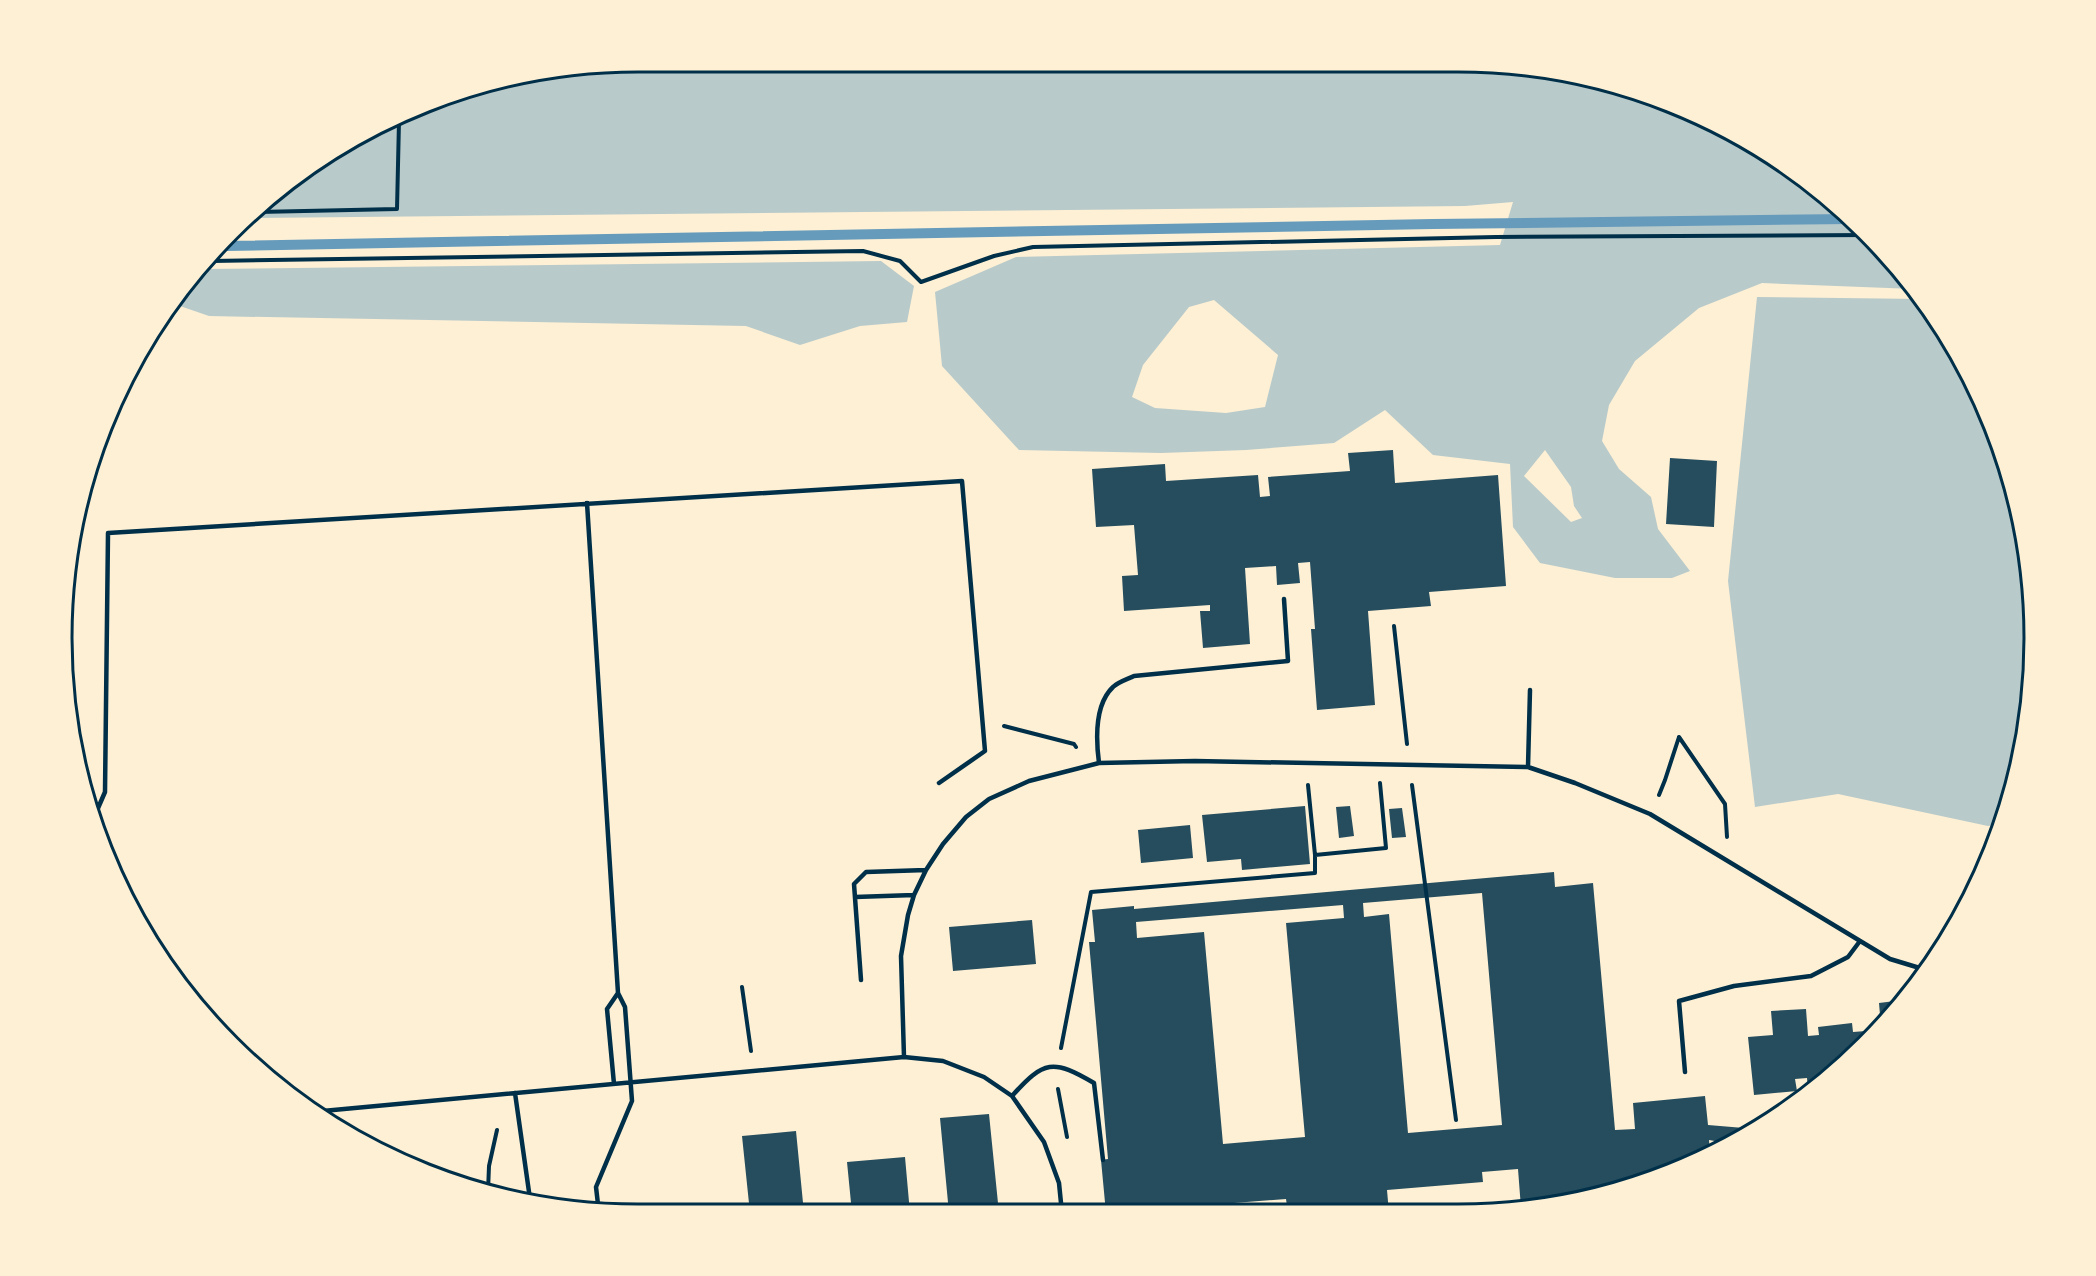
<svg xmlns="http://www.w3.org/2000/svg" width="2096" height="1276" font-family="Arial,sans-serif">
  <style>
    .green { fill: #b9caca; fill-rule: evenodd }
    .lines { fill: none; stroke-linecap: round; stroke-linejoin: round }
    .stream { stroke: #669bbc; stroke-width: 10 }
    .building { fill: #264d5e; fill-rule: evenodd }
    .path { stroke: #003049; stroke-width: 4 }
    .service { stroke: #003049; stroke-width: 4.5 }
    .rim { fill: none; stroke: #003049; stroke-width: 3 }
  </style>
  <rect width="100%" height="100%" fill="#fdf0d5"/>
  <path class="green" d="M638,62L1496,63L1644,92L1779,159L1866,231L1914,289L1762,283L1699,308L1635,361L1609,405L1602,441L1619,469L1651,497L1658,529L1690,571L1672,578H1615L1540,563L1513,527L1510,464L1433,455L1385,410L1334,443L1246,450L1161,453L1019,450L942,366L935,292L1016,257L1500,245L1513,202L1465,206L252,218L287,180L453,92ZM1214,300L1278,355L1265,407L1226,413L1155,408L1132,397L1143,365L1189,307ZM1545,450L1571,487L1574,506L1582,518L1571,522L1524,476Z
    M881,261L914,286L907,322L860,326L800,345L746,326L209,316L180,306L167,309L204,269Z
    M1757,297L1922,299L1938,318L1991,418L2023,526L2034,638L2023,751L2001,824L1988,826L1838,794L1755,807L1728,581Z"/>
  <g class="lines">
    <path class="stream" d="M226,246L1433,224L1851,219"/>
  </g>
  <path class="building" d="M1393,450L1395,483L1498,475L1506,586L1429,592L1431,606L1368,611L1375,705L1317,710L1311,629H1315L1310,562L1298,563L1300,583L1277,585L1276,566L1245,568L1250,644L1203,648L1200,611H1210V605L1124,611L1122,576L1138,575L1134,525L1096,527L1092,469L1165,464L1166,481L1258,475L1260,497L1270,496L1268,477L1350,471L1348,453Z
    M1670,458L1717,461L1714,527L1666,524Z
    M1305,806L1310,864L1242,870L1241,859L1207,862L1202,815Z
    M1350,806L1354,836L1339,838L1336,807Z
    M1402,808L1406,837L1392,838L1389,809Z
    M1190,825L1193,858L1141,863L1138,830Z
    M1554,872L1555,887L1593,883L1615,1130L1635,1129L1633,1103L1705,1096L1708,1125L1756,1129L1747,1137L1732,1144L1709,1140L1710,1153L1643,1184L1521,1208L1518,1169L1482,1172L1483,1182L1387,1190L1389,1213H1288L1286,1199L1106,1213L1101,1160L1108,1159L1089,942H1095L1092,910L1134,906V909ZM1482,893L1502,1125L1408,1133L1389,914L1364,917L1363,903ZM1343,905L1344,918L1286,923L1305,1137L1223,1144L1204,932L1137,938L1136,922Z
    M1032,920L1036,964L953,971L949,927Z
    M1903,1000L1881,1027L1879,1003Z
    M1806,1009L1808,1036L1819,1035L1818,1027L1852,1023L1853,1032L1879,1030L1865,1046L1808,1090L1807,1078L1795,1079L1797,1091L1754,1095L1748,1037L1773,1035L1771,1011Z
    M989,1114L999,1213H949L940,1118Z
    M796,1131L804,1213H750L742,1136Z
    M905,1157L910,1213H852L847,1162Z"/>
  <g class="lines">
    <path class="path" d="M1392,63L1421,70L1422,63
      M258,212L397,209L399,121
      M212,261L863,251L900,261L921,282L994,256L1033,247L1496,237L1869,235
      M1394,626L1407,744
      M1004,726L1074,744L1076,747
      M1679,737L1725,804L1727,837
      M1412,785L1456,1120
      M1659,795L1665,780L1679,737
      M1315,855L1386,848L1380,783
      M742,987L751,1051
      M1061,1048L1091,892L1315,873V855L1308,785
      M1058,1089L1067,1137
      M488,1191L489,1166L497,1130"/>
    <path class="service" d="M587,503L618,993L625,1007L632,1101L596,1187L599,1213
      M1099,763C1096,740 1094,705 1113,687C1118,682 1128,679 1134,676L1288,661L1284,599
      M1528,767L1530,690
      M92,822L105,792L108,533L962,481L985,751L939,783
      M855,897L914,895
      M861,980L854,884L866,872L926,870
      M904,1057L901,956L908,915L914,895L926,870L943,844L966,817L989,799L1029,781L1099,763L1195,761L1528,767L1575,783L1650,814L1890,959L1923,969L1929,968
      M1685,1072L1679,1001L1734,986L1811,976L1848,957L1860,941
      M614,1084L607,1009L618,993
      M515,1093L530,1199
      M1012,1096C1044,1060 1053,1059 1094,1083L1103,1160
      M312,1112L904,1057L943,1061L984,1077L1012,1096L1044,1142L1059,1183L1062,1213"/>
  </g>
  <path d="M0 0H2096V1276H0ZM638 72H1458A566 566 0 0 1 2024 638V638A566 566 0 0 1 1458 1204H638A566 566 0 0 1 72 638V638A566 566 0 0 1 638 72Z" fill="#fdf0d5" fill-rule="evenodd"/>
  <path class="rim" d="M638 72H1458A566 566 0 0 1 2024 638V638A566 566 0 0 1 1458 1204H638A566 566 0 0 1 72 638V638A566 566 0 0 1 638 72Z"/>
</svg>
